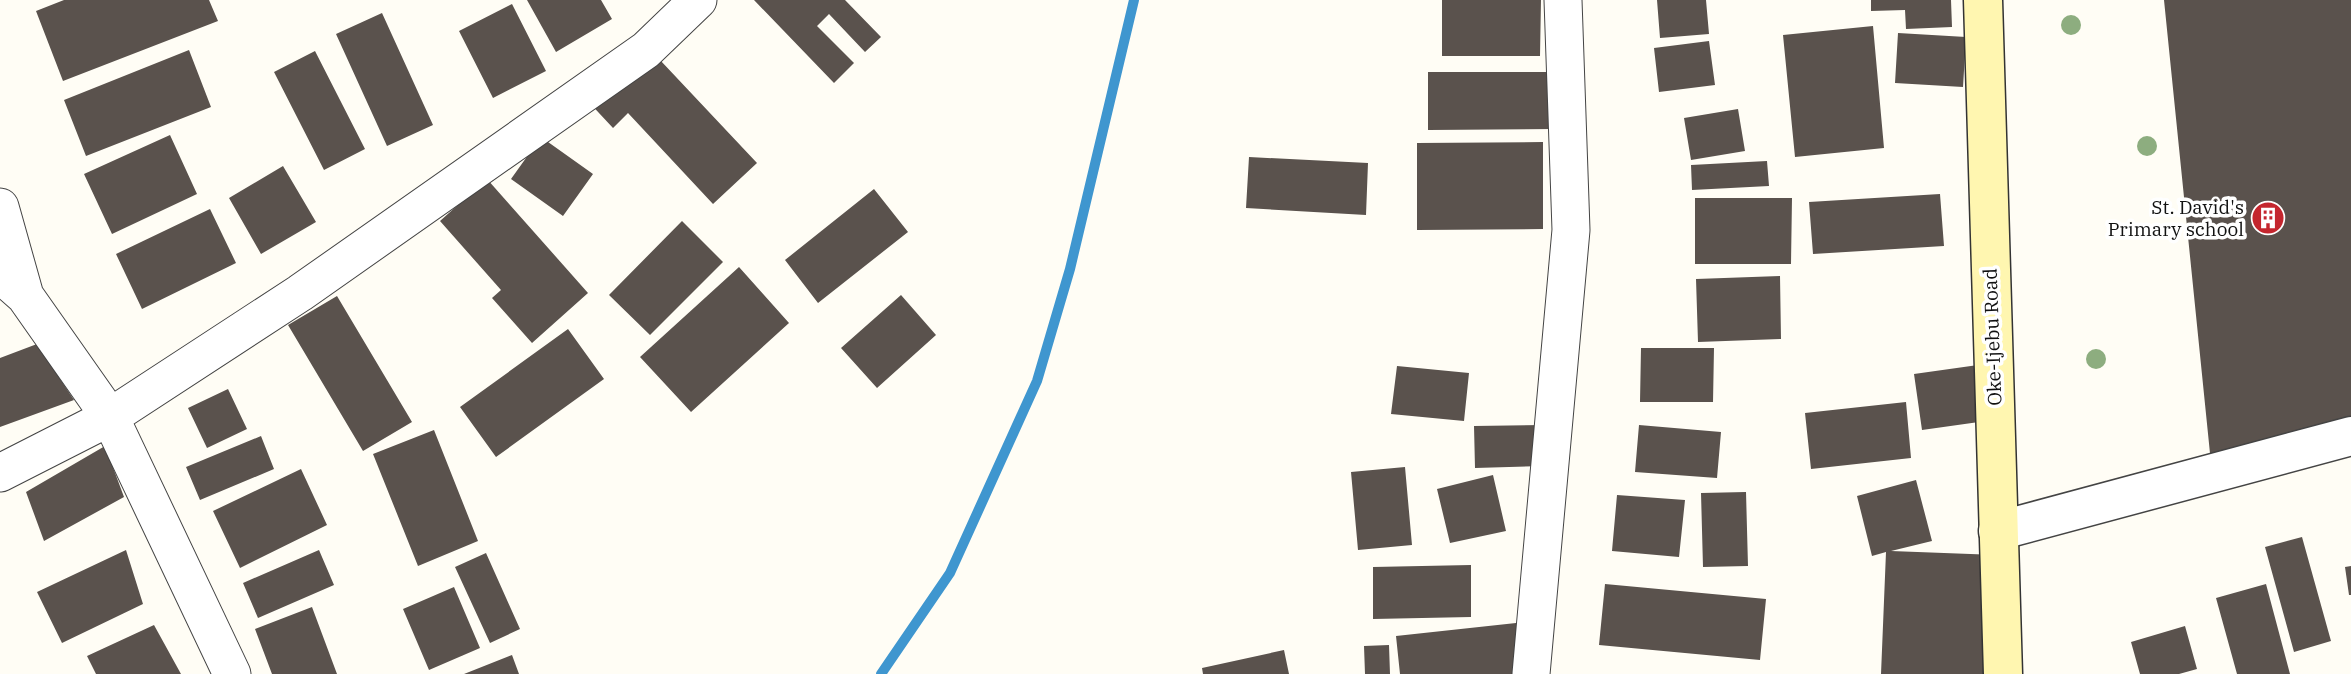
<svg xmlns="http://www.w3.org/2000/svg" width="2351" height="674" font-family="'IBM Plex Serif',serif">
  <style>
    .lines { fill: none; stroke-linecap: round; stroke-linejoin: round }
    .stream { stroke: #3f96cf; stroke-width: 10 }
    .building { fill: #5a524d }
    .minor-casing { stroke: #444; stroke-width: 39 }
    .tertiary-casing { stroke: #444; stroke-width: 41 }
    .secondary-casing { stroke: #333; stroke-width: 41 }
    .minor { stroke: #fff; stroke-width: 37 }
    .tertiary { stroke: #fff; stroke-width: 38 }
    .secondary { stroke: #fff6b0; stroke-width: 38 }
    .tree { fill: #8dad7f }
    .labels { text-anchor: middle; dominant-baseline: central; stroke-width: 7; stroke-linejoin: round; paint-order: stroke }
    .poi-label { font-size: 19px; fill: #111; stroke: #fff; text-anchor: end }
    .street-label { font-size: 19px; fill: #111; stroke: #fff }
  </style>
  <rect width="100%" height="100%" fill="#fffdf5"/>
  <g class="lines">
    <path class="stream" d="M881,674L950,573L1037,381L1070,269L1134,0"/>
  </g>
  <path class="building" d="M64,0H209L218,21L63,81L36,11Z
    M527,0H601L612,19L556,52Z
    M754,0H845L881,37L865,52L829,14L817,26L854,63L834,83Z
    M1442,0H1541L1540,56H1442Z
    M1657,0H1706L1709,34L1660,38Z
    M1871,0H1951L1952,27L1906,29L1905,10L1871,11Z
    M2164,0H2351V436L2212,473Z
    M512,4L546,71L493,98L459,31Z
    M382,13L433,125L387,146L336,34Z
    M1873,26L1884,148L1795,157L1783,35Z
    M1898,33L1966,37L1963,87L1895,83Z
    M1709,41L1715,85L1659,92L1654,48Z
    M644,43L757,163L713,204L628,113L613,128L585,98Z
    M189,50L211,107L86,156L64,100Z
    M315,51L365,149L324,170L274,72Z
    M1428,72H1552L1553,129L1428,130Z
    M1738,109L1745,151L1691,160L1684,118Z
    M170,135L197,194L112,234L84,174Z
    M541,137L593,174L563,216L511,179Z
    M1543,142V229L1417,230V143Z
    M1249,157L1368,163L1366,215L1246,208Z
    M1767,161L1769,186L1692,190L1691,165Z
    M283,166L316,222L261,254L229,198Z
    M487,179L588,293L532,343L492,298L501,290L440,221Z
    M874,189L908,232L818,303L785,260Z
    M1940,194L1944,246L1813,254L1809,202Z
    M1695,198H1792L1791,264H1695Z
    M210,209L236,263L142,309L116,254Z
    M682,221L723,262L650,335L609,295Z
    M739,267L789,323L691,412L640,357Z
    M1780,276L1781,339L1698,342L1696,279Z
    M901,295L936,335L877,388L841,348Z
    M337,296L412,422L363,451L288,325Z
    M568,329L604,379L496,457L460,407Z
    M37,344L74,400L0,427V358Z
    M1641,348H1714L1713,402H1640Z
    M1978,365L1986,421L1922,430L1914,374Z
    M1397,366L1469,373L1464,421L1391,414Z
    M228,389L247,429L207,448L188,408Z
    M1906,402L1911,458L1811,469L1805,413Z
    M1544,425L1545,466L1475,468L1474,426Z
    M1639,425L1721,432L1717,478L1635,472Z
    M434,430L478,541L418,566L373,454Z
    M261,436L274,469L200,500L186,467Z
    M105,446L124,497L44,541L26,492Z
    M1405,467L1412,545L1358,550L1351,472Z
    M301,469L327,525L240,568L213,511Z
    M1493,475L1506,531L1450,543L1437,489Z
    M1916,480L1932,541L1891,551L1997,555L1992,674H1881L1886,552L1872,556L1857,496Z
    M1746,492L1748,566L1703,567L1701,493Z
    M1617,495L1685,500L1679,557L1612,551Z
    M2302,537L2331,641L2294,652L2265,547Z
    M126,550L143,604L62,643L37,592Z
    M319,550L334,585L258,618L243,583Z
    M486,553L520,629L490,643L455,567Z
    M1471,565V617L1373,619V567Z
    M2351,566V595H2349L2345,567Z
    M1605,584L1766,599L1760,660L1599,645Z
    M2266,584L2290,674H2237L2216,598Z
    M454,587L480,648L429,670L403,609Z
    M312,607L337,674H272L255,629Z
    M1516,623L1522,674H1400L1396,636Z
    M154,625L181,674H96L87,656Z
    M2185,626L2197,669L2179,674H2140L2131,642Z
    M1389,645L1390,674H1365L1364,646Z
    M1284,650L1289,674H1203L1202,668Z
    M512,655L519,674H464Z"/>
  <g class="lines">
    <defs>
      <path id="minor" d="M0,207L25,296
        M0,274L25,296L110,417L232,674
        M0,473L110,417L300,293L646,50L698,0
        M1531,674L1571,230L1563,0"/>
      <path id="tertiary" d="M1998,531L2351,436"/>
      <path id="secondary" d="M1983,0L2003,674"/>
    </defs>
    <use href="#minor" class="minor-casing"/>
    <use href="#tertiary" class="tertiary-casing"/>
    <use href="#secondary" class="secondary-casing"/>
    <use href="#minor" class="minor"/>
    <use href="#tertiary" class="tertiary"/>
    <use href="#secondary" class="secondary"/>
  </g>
  <g class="tree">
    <circle cx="2071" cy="25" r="10"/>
    <circle cx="2147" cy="146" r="10"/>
    <circle cx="2096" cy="359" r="10"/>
  </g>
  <defs>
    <symbol id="building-disc" viewBox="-11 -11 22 22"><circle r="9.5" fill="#c4262e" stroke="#fff"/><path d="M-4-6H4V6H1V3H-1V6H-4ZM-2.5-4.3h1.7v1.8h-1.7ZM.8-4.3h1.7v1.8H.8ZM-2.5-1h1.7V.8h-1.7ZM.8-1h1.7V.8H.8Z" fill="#fff"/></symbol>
  </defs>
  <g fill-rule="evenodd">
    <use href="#building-disc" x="2249" y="199" width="38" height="38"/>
  </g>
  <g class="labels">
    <g class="poi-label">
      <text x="2244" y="207">St. David's<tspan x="2244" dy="22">Primary school</tspan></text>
    </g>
    <g class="street-label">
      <text transform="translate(1992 337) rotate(-92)">Oke-Ijebu Road</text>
    </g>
  </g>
</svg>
